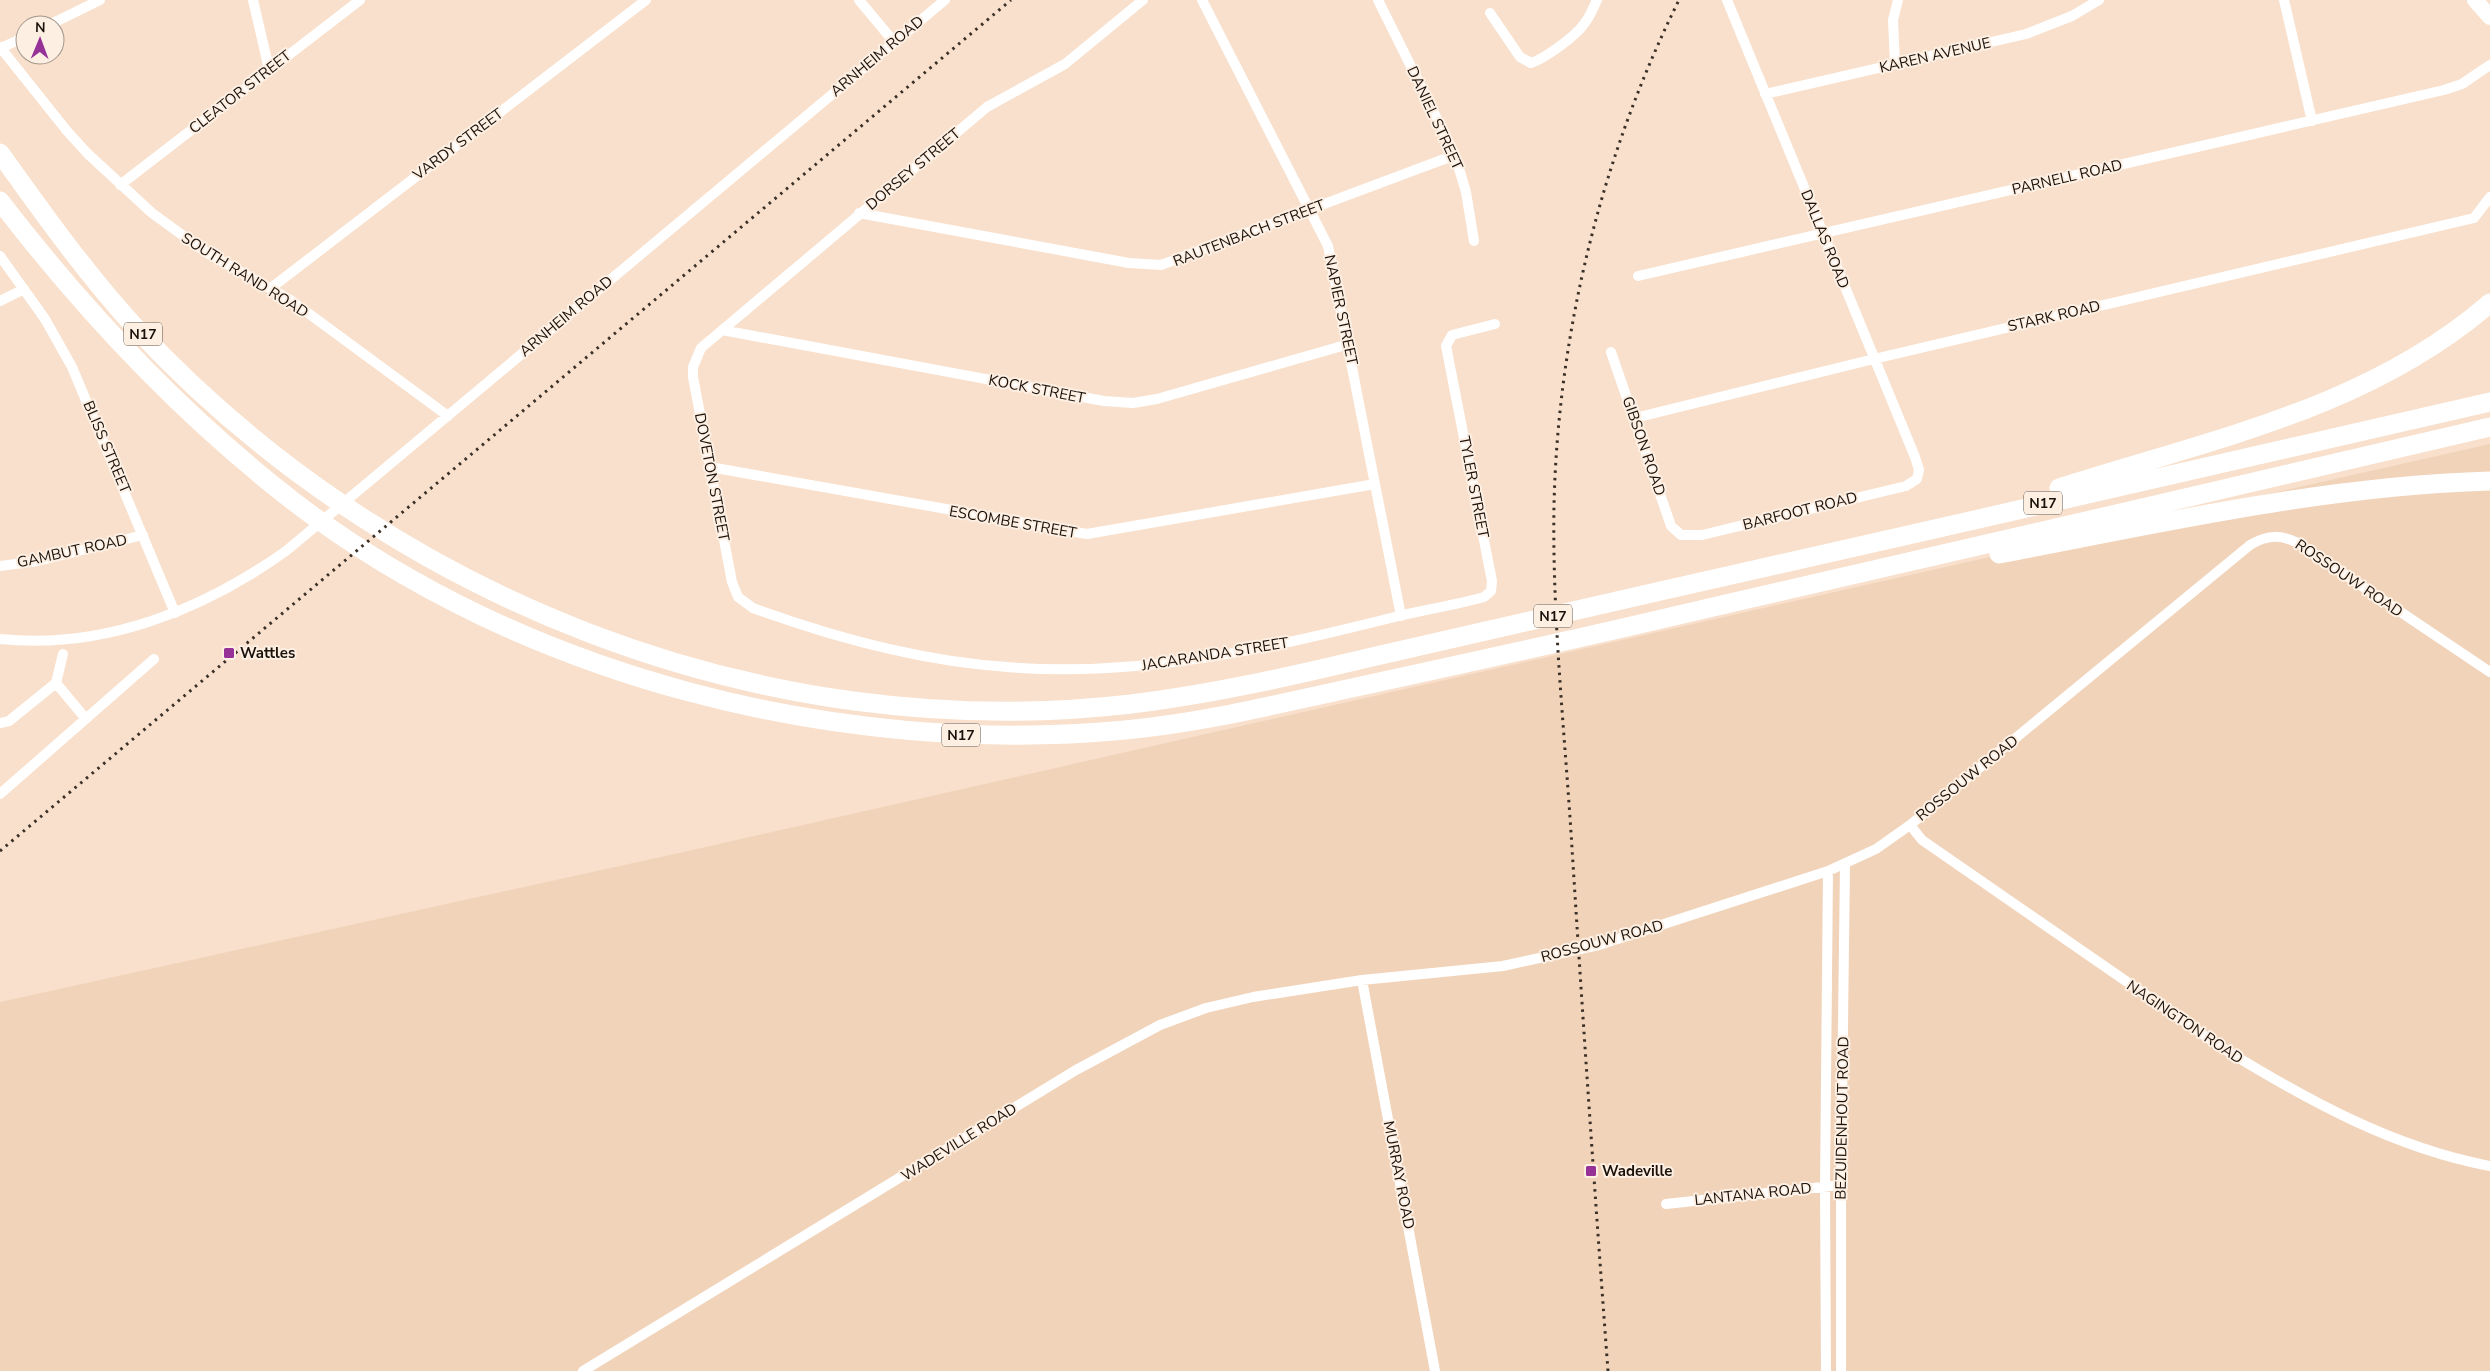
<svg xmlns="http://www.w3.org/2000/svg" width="2490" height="1371" font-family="'Nunito Sans',sans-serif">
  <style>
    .built { fill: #f1d3b9 }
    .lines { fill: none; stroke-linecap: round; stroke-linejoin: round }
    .minor { stroke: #fff; stroke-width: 10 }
    .primary { stroke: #fff; stroke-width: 16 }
    .motorway { stroke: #fff; stroke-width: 19 }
    .rail { stroke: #3a3027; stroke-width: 3; stroke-dasharray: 2.5 5; stroke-linecap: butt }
    .poi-dot { fill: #953197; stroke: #feefe3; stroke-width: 2 }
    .labels { text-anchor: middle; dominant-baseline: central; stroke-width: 4; stroke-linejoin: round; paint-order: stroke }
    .shield { fill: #feefe3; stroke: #5e544b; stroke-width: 1 }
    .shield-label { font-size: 14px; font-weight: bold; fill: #19110a }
    .street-label { font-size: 15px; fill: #19110a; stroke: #feefe3 }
    .poi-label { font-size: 15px; font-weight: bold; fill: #19110a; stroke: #feefe3; text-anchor: start }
  </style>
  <rect width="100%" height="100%" fill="#f8e0cc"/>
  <path class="built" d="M2490,444V1371H0V1002L688,851Z"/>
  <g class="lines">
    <path class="minor" d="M253,0L269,69
      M859,0L894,42
      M1143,0L1065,64L987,107L701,348L693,367V377L732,582L738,597L753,608C835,638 920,661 1007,667C1142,678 1270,648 1399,616C1428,609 1456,605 1484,597L1491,591L1492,581L1446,346L1452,335L1495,324
      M1202,0L1328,246L1401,616
      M1378,0L1455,155L1466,192L1474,241
      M2284,0L2312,121
      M1490,13L1520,57L1531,63C1544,59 1576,36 1584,24C1590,17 1593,8 1597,0
      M49,25L100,0
      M0,47L67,131L88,154L152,213L207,253L289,299L448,416
      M1,48L25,37
      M1895,64L1893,20L1898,0
      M1765,94L2026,34L2072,16L2099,0
      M120,185L360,0
      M859,213L1129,263L1161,265L1455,155
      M0,256L45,319L72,367L175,613
      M1638,276L2444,90L2462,84L2490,65
      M271,288L646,0
      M0,301L24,289
      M722,330L1104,401L1133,403L1157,399L1349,344
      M1611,352L1671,526L1681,535H1702L1906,486L1917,479L1919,470L1915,457L1727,0
      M1635,418L1874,359L2474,218L2490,197
      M710,467L1087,534L1375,484
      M0,566L38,561L143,535
      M0,639C103,650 203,610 286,551L945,0
      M56,683L86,719
      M0,723L9,721L56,683L63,654
      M0,794L154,659
      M1910,825L1922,840L2224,1049C2307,1100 2394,1148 2490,1166
      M1362,980L1435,1371
      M1666,1204L1841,1185
      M583,1371L1076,1070L1160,1025L1206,1008L1253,997L1362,980L1503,966L1599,945L1828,871L1876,849L1910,825L2250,545C2267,535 2280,534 2298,543L2490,672
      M1826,1371L1825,1187L1828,871
      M1841,1371V1185L1845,865"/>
    <path class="primary" d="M2475,0L2490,17"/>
    <path class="motorway" d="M0,153C42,212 85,272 134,326C385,597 762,747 1131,704C1213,694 1292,676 1372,657C1470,634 1567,613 1665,590C1940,527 2215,467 2490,402
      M0,201C86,313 181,414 293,501C522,677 840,757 1125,730C1202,723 1277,704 1352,688C1458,665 1564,642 1670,617C1943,554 2217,491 2490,427
      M2059,488C2208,440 2368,409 2490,303
      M1999,554C2162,523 2323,486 2490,481"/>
    <path class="rail" d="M0,851L1011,0
      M1608,1371C1595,1197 1583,1022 1572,848C1565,734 1552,619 1554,505C1558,332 1602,155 1679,0"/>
  </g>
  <g class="poi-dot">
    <rect x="223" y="647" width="12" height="12" rx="2.5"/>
    <rect x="1585" y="1165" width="12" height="12" rx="2.5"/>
  </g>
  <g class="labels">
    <g class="shield">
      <rect x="124" y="322.5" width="38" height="23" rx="4"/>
      <rect x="2024" y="491.5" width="38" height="23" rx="4"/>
      <rect x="1534" y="604.5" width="38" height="23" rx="4"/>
      <rect x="942" y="723.5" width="38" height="23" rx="4"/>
    </g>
    <g class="shield-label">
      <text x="143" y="334">N17</text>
      <text x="2043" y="503">N17</text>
      <text x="1553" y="616">N17</text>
      <text x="961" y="735">N17</text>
    </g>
    <g class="street-label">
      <text transform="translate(1935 55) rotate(-13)">KAREN AVENUE</text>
      <text transform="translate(877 56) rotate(-40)">ARNHEIM ROAD</text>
      <text transform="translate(240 92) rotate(-38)">CLEATOR STREET</text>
      <text transform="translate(1435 118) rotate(65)">DANIEL STREET</text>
      <text transform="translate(458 144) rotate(-37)">VARDY STREET</text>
      <text transform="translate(913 169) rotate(-40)">DORSEY STREET</text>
      <text transform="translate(2067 177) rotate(-13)">PARNELL ROAD</text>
      <text transform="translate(1249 233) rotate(-21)">RAUTENBACH STREET</text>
      <text transform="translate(1825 239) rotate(68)">DALLAS ROAD</text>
      <text transform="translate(245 275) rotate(32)">SOUTH RAND ROAD</text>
      <text transform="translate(1341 310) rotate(78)">NAPIER STREET</text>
      <text transform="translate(566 316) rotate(-40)">ARNHEIM ROAD</text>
      <text transform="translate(2054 316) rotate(-13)">STARK ROAD</text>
      <text transform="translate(1037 389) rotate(11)">KOCK STREET</text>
      <text transform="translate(1644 446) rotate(71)">GIBSON ROAD</text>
      <text transform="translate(107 447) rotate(67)">BLISS STREET</text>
      <text transform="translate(712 477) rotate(79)">DOVETON STREET</text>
      <text transform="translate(1474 487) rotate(79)">TYLER STREET</text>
      <text transform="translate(1800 511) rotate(-14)">BARFOOT ROAD</text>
      <text transform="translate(1013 522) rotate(10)">ESCOMBE STREET</text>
      <text transform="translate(72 551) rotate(-12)">GAMBUT ROAD</text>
      <text transform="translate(2349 578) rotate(34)">ROSSOUW ROAD</text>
      <text transform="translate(1215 654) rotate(-9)">JACARANDA STREET</text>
      <text transform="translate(1967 778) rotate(-39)">ROSSOUW ROAD</text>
      <text transform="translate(1602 941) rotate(-15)">ROSSOUW ROAD</text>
      <text transform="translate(2185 1022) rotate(34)">NAGINGTON ROAD</text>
      <text transform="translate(1842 1118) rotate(-89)">BEZUIDENHOUT ROAD</text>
      <text transform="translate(959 1142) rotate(-32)">WADEVILLE ROAD</text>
      <text transform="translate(1399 1175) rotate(79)">MURRAY ROAD</text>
      <text transform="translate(1753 1194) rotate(-6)">LANTANA ROAD</text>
    </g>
    <g class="poi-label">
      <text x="240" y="653">Wattles</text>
      <text x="1602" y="1171">Wadeville</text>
    </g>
  </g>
  <g transform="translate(40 40) rotate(1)"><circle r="24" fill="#feefe3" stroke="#a2968c"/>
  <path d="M0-4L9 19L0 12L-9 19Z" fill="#953197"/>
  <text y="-8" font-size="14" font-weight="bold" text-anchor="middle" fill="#19110a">N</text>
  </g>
</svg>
